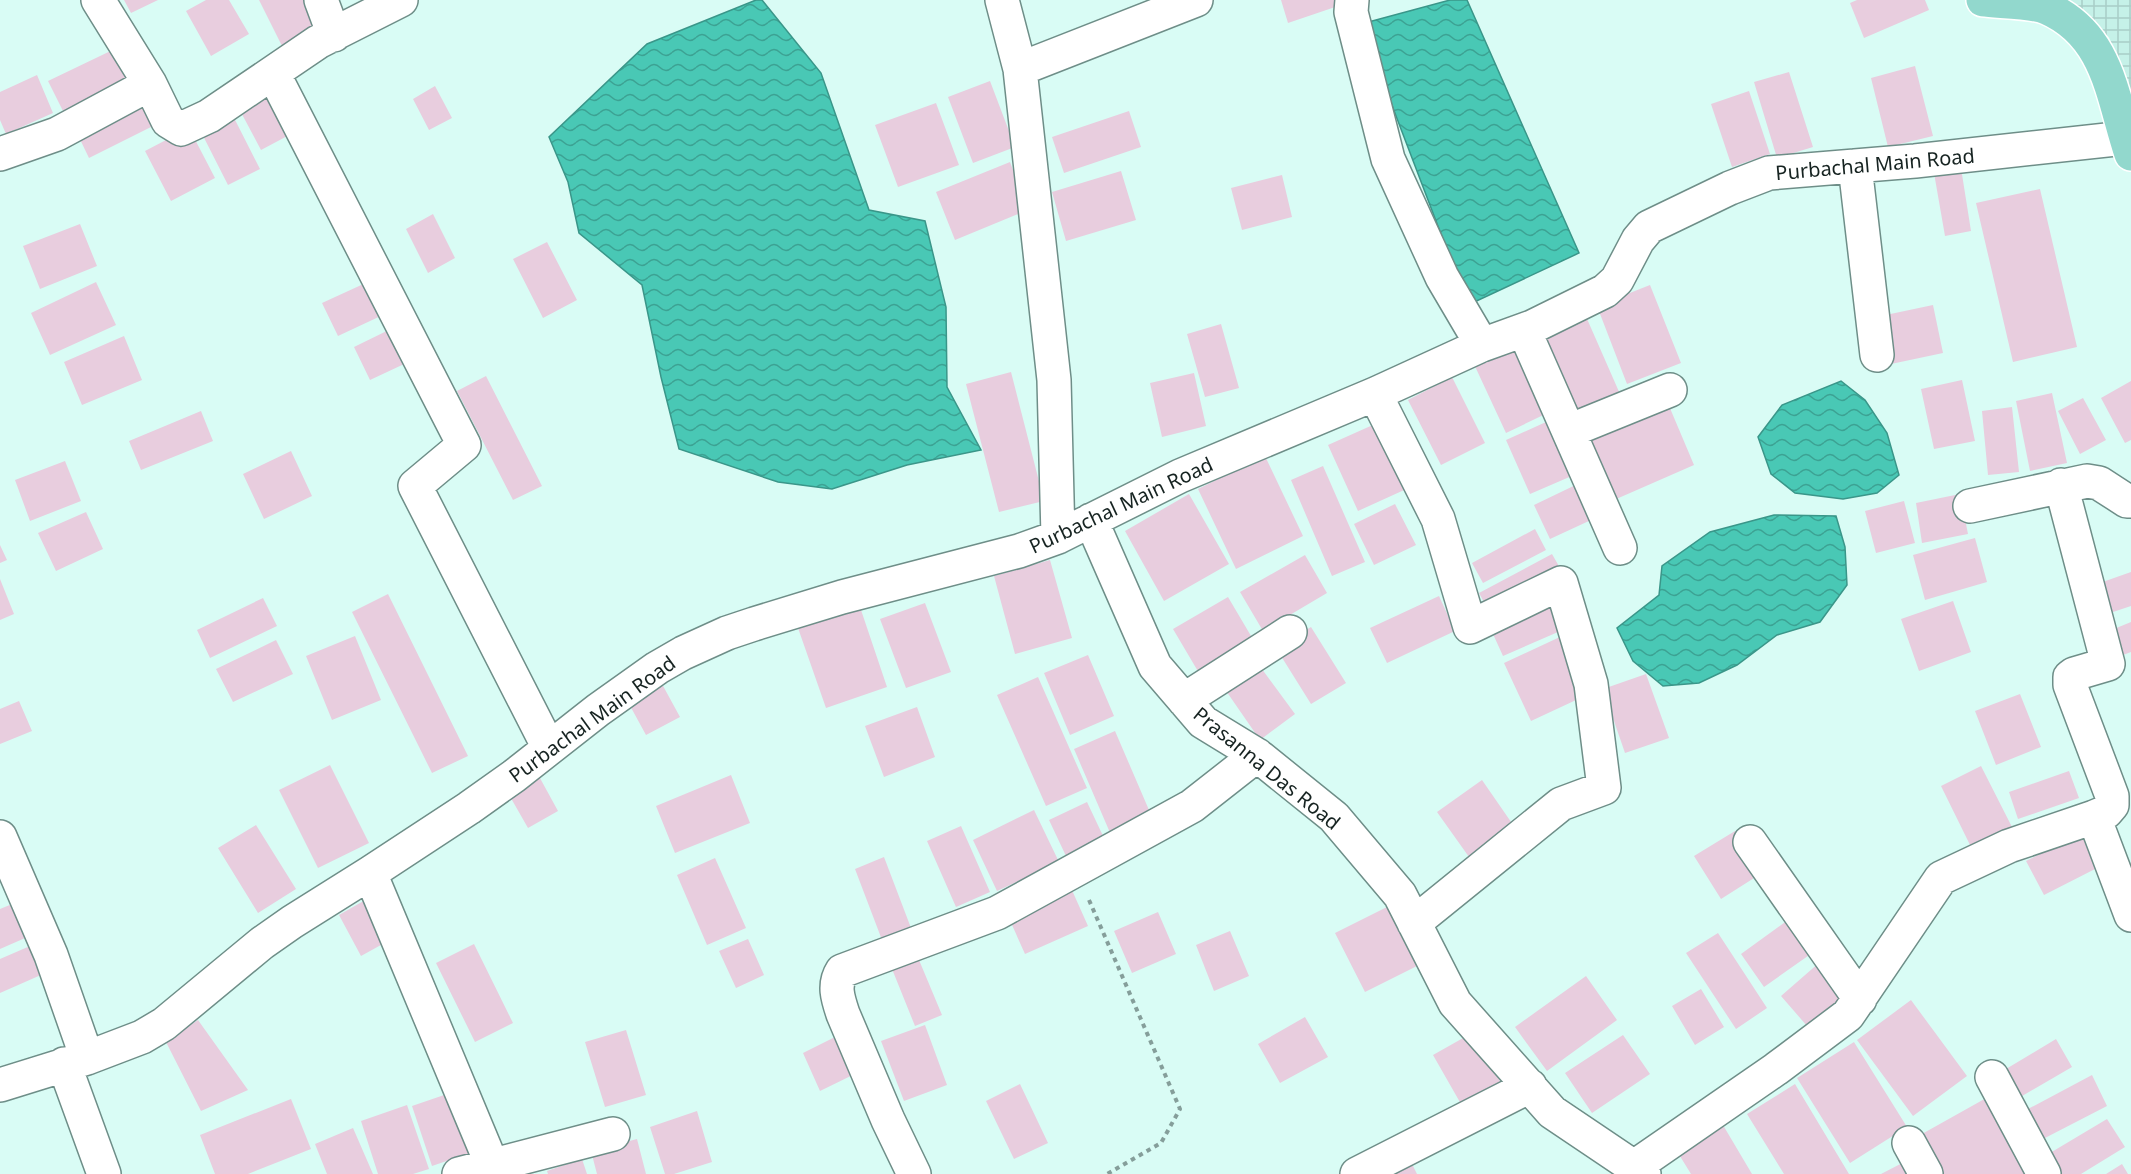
<svg xmlns="http://www.w3.org/2000/svg" width="2131" height="1174" font-family="'Noto Sans',sans-serif">
  <style>
    .industrial { fill: url(#industrial-grid) }
    .water { fill: url(#water-waves); stroke: #3a9689; stroke-width: 1.5 }
    .building { fill: #e8cdde }
    .lines { fill: none; stroke-linecap: round; stroke-linejoin: round }
    .minor-casing { stroke: #6e8e88; stroke-width: 36 }
    .major-casing { stroke: #fff; stroke-width: 36 }
    .path { stroke: #859e9a; stroke-width: 4; stroke-dasharray: 4.5 4.5; stroke-linecap: butt }
    .minor { stroke: #fff; stroke-width: 33 }
    .major { stroke: #92d8cd; stroke-width: 33 }
    .labels { text-anchor: middle; dominant-baseline: central; stroke-width: 4.5; stroke-linejoin: round; paint-order: stroke }
    .street-label { font-size: 20px; fill: #162321; stroke: #fff }
  </style>
  <defs>
    <pattern id="industrial-grid" width="8" height="8" patternUnits="userSpaceOnUse" patternTransform="scale(1.5)"><rect width="8" height="8" fill="#c5f1e8"/><path d="M0 4h8M4 0v8" fill="none" stroke="#a8cec7"/></pattern>
    <pattern id="water-waves" width="16" height="10" patternUnits="userSpaceOnUse" patternTransform="scale(1.5)"><rect width="16" height="10" fill="#49c8b5"/><path d="M0 5q4-4 8 0t8 0" fill="none" stroke="#3ca293"/></pattern>
  </defs>
  <rect width="100%" height="100%" fill="#d9fcf5"/>
  <path class="industrial" d="M2052,0H2131V114L2109,37Z"/>
  <path class="water" d="M756,0H762L821,73L869,210L925,221L946,307L947,387L981,450L907,465L832,489L778,482L679,449L661,377L642,285L579,233L568,182L549,137L647,44Z
    M1450,0H1467L1579,253L1468,305L1361,24Z
    M1841,381L1865,400L1887,433L1899,475L1877,493L1843,499L1795,493L1771,474L1758,437L1782,405Z
    M1774,515L1836,516L1845,547L1847,585L1820,622L1777,635L1737,665L1699,683L1663,686L1633,661L1617,628L1659,595L1662,566L1710,532Z"/>
  <path class="building" d="M124,0H158L131,13Z
    M206,0H229L249,34L211,56L186,11Z
    M259,0H311L324,25L282,46Z
    M1281,0H1346L1347,3L1288,23Z
    M1857,0H1925L1929,10L1864,38L1850,3Z
    M123,45L142,83L67,119L48,81Z
    M1915,66L1933,136L1888,147L1871,78Z
    M1789,72L1813,147L1777,158L1754,82Z
    M37,75L53,113L6,134L0,120V92Z
    M990,81L1015,147L973,163L948,97Z
    M268,86L293,133L261,150L236,103Z
    M435,86L452,118L429,130L413,99Z
    M1749,91L1770,154L1732,167L1711,104Z
    M148,92L163,121L89,158L75,129Z
    M936,103L959,165L898,187L875,125Z
    M229,108L260,169L228,185L197,124Z
    M1129,111L1141,147L1064,173L1052,137Z
    M189,128L215,178L171,201L145,151Z
    M1010,162L1028,210L955,240L936,192Z
    M1961,168L1971,231L1945,236L1934,173Z
    M1121,171L1136,220L1066,241L1052,192Z
    M1282,175L1292,217L1242,230L1231,188Z
    M2040,189L2077,347L2013,362L1976,203Z
    M433,214L455,258L428,273L406,229Z
    M80,224L97,266L40,289L23,246Z
    M547,242L577,300L543,318L513,259Z
    M370,281L385,314L338,336L322,303Z
    M96,282L116,325L50,355L31,313Z
    M1650,285L1681,363L1627,384L1597,306Z
    M1933,305L1943,353L1891,364L1881,316Z
    M1584,312L1620,394L1578,413L1541,331Z
    M401,324L417,358L370,380L354,347Z
    M1221,324L1239,388L1205,397L1187,334Z
    M124,336L142,380L82,405L64,362Z
    M1522,338L1556,409L1506,433L1473,362Z
    M1011,372L1044,501L999,512L966,384Z
    M1194,373L1206,426L1162,437L1150,383Z
    M486,376L542,486L513,500L457,391Z
    M1452,377L1485,443L1441,465L1408,400Z
    M1962,380L1975,441L1934,449L1921,389Z
    M2131,381V440L2125,443L2101,398Z
    M2052,393L2067,463L2030,471L2016,401Z
    M1664,394L1694,465L1614,500L1583,429Z
    M2083,398L2106,440L2080,454L2058,411Z
    M2012,407L2019,472L1988,475L1982,411Z
    M201,411L213,441L141,470L129,441Z
    M1557,417L1581,472L1530,494L1506,440Z
    M1384,420L1413,486L1358,511L1328,445Z
    M291,451L312,496L264,519L243,474Z
    M1265,456L1303,536L1236,569L1198,489Z
    M65,461L81,501L30,521L15,480Z
    M1323,466L1365,562L1332,576L1291,480Z
    M1588,479L1604,514L1550,539L1534,505Z
    M1189,494L1229,564L1164,601L1125,531Z
    M1960,494L1968,534L1922,543L1916,503Z
    M1904,501L1915,543L1876,553L1865,511Z
    M1395,504L1416,545L1374,565L1354,524Z
    M86,512L103,549L56,571L38,533Z
    M1535,529L1546,550L1483,583L1472,563Z
    M1975,538L1987,582L1925,600L1913,555Z
    M0,545L7,560L0,563Z
    M1552,554L1564,575L1491,615L1479,593Z
    M1305,555L1327,593L1263,631L1240,592Z
    M1050,560L1072,638L1015,654L994,576Z
    M2131,572V606L2107,614L2097,584Z
    M0,579L14,614L0,620Z
    M388,594L468,756L432,773L352,612Z
    M1439,596L1455,631L1387,663L1370,628Z
    M1551,596L1565,629L1503,656L1488,623Z
    M1228,597L1254,641L1199,673L1173,629Z
    M263,598L277,626L210,658L197,630Z
    M1953,601L1971,652L1919,671L1901,619Z
    M925,603L951,672L906,688L880,619Z
    M860,607L887,687L826,708L798,628Z
    M2131,622V652L2118,657L2109,631Z
    M1311,627L1346,683L1311,704L1276,648Z
    M355,636L381,700L332,720L306,656Z
    M1562,636L1589,694L1531,721L1504,663Z
    M276,640L293,674L233,702L216,669Z
    M1088,655L1114,716L1070,735L1044,673Z
    M1256,661L1295,714L1260,740L1222,685Z
    M1646,674L1669,738L1625,753L1603,689Z
    M1038,677L1087,788L1046,806L997,695Z
    M662,684L680,717L646,735L628,702Z
    M2020,694L2041,747L1996,765L1975,711Z
    M19,701L32,731L0,744V709Z
    M917,707L935,757L884,777L865,726Z
    M1115,731L1152,817L1111,835L1074,749Z
    M330,765L369,843L318,868L279,790Z
    M1981,766L2013,829L1972,849L1941,786Z
    M535,769L558,811L528,828L504,786Z
    M2069,771L2079,798L2018,819L2009,792Z
    M731,775L750,823L675,853L656,806Z
    M1482,780L1518,832L1474,864L1437,812Z
    M1087,802L1104,838L1066,856L1049,820Z
    M1034,810L1059,862L997,891L973,840Z
    M256,825L296,889L258,913L218,848Z
    M961,826L990,892L956,907L927,841Z
    M1735,831L1762,873L1721,899L1694,856Z
    M2082,833L2099,867L2044,895L2026,861Z
    M884,857L911,928L882,940L855,869Z
    M715,858L746,928L707,945L677,875Z
    M1071,888L1088,926L1025,954L1008,916Z
    M367,899L390,940L361,956L339,915Z
    M1399,901L1429,960L1365,992L1335,933Z
    M17,902L32,935L0,949V909Z
    M1158,912L1176,954L1132,973L1114,931Z
    M1792,917L1815,951L1764,987L1741,954Z
    M1230,931L1249,976L1214,991L1196,945Z
    M1718,933L1767,1008L1736,1029L1686,953Z
    M748,939L764,975L736,988L719,951Z
    M37,943L50,971L0,993V959Z
    M474,944L513,1023L475,1042L436,963Z
    M914,948L942,1015L915,1026L888,959Z
    M1820,962L1852,1000L1814,1034L1781,996Z
    M1586,976L1617,1020L1547,1071L1515,1027Z
    M1701,989L1724,1027L1695,1045L1672,1006Z
    M1911,1000L1967,1076L1913,1116L1857,1040Z
    M1305,1017L1328,1057L1280,1083L1258,1044Z
    M198,1020L248,1090L201,1111L166,1042Z
    M925,1025L947,1085L904,1101L881,1041Z
    M626,1030L646,1095L605,1107L585,1042Z
    M845,1032L863,1070L820,1091L803,1053Z
    M1472,1033L1504,1088L1465,1111L1433,1055Z
    M1623,1035L1650,1074L1592,1113L1565,1073Z
    M2056,1039L2072,1067L2017,1099L2001,1072Z
    M1854,1042L1907,1127L1850,1163L1797,1078Z
    M2092,1075L2107,1106L2043,1139L2028,1109Z
    M1020,1084L1048,1143L1014,1159L986,1101Z
    M1795,1084L1849,1174H1784L1747,1114Z
    M450,1093L470,1153L432,1166L412,1106Z
    M1988,1097L2032,1174H1933L1913,1139Z
    M291,1099L311,1149L248,1174H215L200,1135Z
    M407,1105L429,1169L413,1174H378L361,1121Z
    M697,1111L712,1162L674,1174H665L650,1127Z
    M2107,1119L2125,1147L2081,1174H2056L2045,1156Z
    M1720,1120L1752,1174H1691L1675,1148Z
    M353,1128L373,1174H327L315,1144Z
    M637,1139L646,1174H597L591,1151Z
    M1407,1154L1417,1174H1366Z
    M582,1159L587,1174H548L547,1171Z
    M1910,1159L1918,1174H1881Z
    M2122,1164L2128,1174H2106Z"/>
  <g class="lines">
    <defs>
      <path id="minor" d="M98,0L150,84L168,121L181,129L209,116L318,42L401,0
        M321,0L334,35
        M1002,0L1020,69L1054,380L1058,537
        M1352,0L1351,12L1388,159L1442,277L1482,345
        M1020,69L1196,0
        M273,73L464,445L415,486L549,748
        M0,154L57,134L150,84
        M1855,166L1877,355
        M1524,330L1620,548
        M1375,394L1438,519L1470,627L1561,583L1591,684L1604,788L1561,804L1414,923
        M1569,431L1670,390
        M1970,506L2087,481L2099,483L2127,501H2131
        M1091,520L1155,666L1203,722L1257,755L1334,817L1400,895L1455,1003L1552,1112L1644,1174
        M1184,700L1290,632
        M2094,817L2131,915
        M0,837L51,955L87,1058
        M1750,842L1860,999
        M370,873L492,1165
        M64,1064L104,1174
        M1992,1077L2044,1174
        M0,1085L87,1058L142,1037L164,1024L262,943L292,922L370,873L469,808L514,776L598,710L657,668L683,653L727,633L754,624L842,597L1019,551L1058,537L1180,476L1375,394L1482,345L1532,327L1605,291L1617,280L1638,240L1649,227L1730,188L1769,173L1915,161L2125,138
        M1909,1143L1926,1174
        M1634,1167L1776,1069L1848,1015L1941,878L2009,846L2094,817L2106,812L2112,805V796L2070,685V677L2074,674L2108,664L2061,485
        M459,1174L613,1134
        M914,1174L888,1120L843,1014C838,999 833,985 842,971L997,913L1192,806L1257,755
        M1357,1174L1530,1086"/>
      <path id="major" d="M1983,0C1999,2 2033,2 2047,8C2109,35 2112,98 2131,154"/>
    </defs>
    <use href="#minor" class="minor-casing"/>
    <use href="#major" class="major-casing"/>
    <path class="path" d="M1089,900L1180,1109L1161,1143L1107,1174"/>
    <use href="#minor" class="minor"/>
    <use href="#major" class="major"/>
  </g>
  <g class="labels">
    <g class="street-label">
      <text transform="translate(1875 164) rotate(-5)">Purbachal Main Road</text>
      <text transform="translate(1121 505) rotate(-25)">Purbachal Main Road</text>
      <text transform="translate(592 719) rotate(-36)">Purbachal Main Road</text>
      <text transform="translate(1267 768) rotate(39)">Prasanna Das Road</text>
    </g>
  </g>
</svg>
